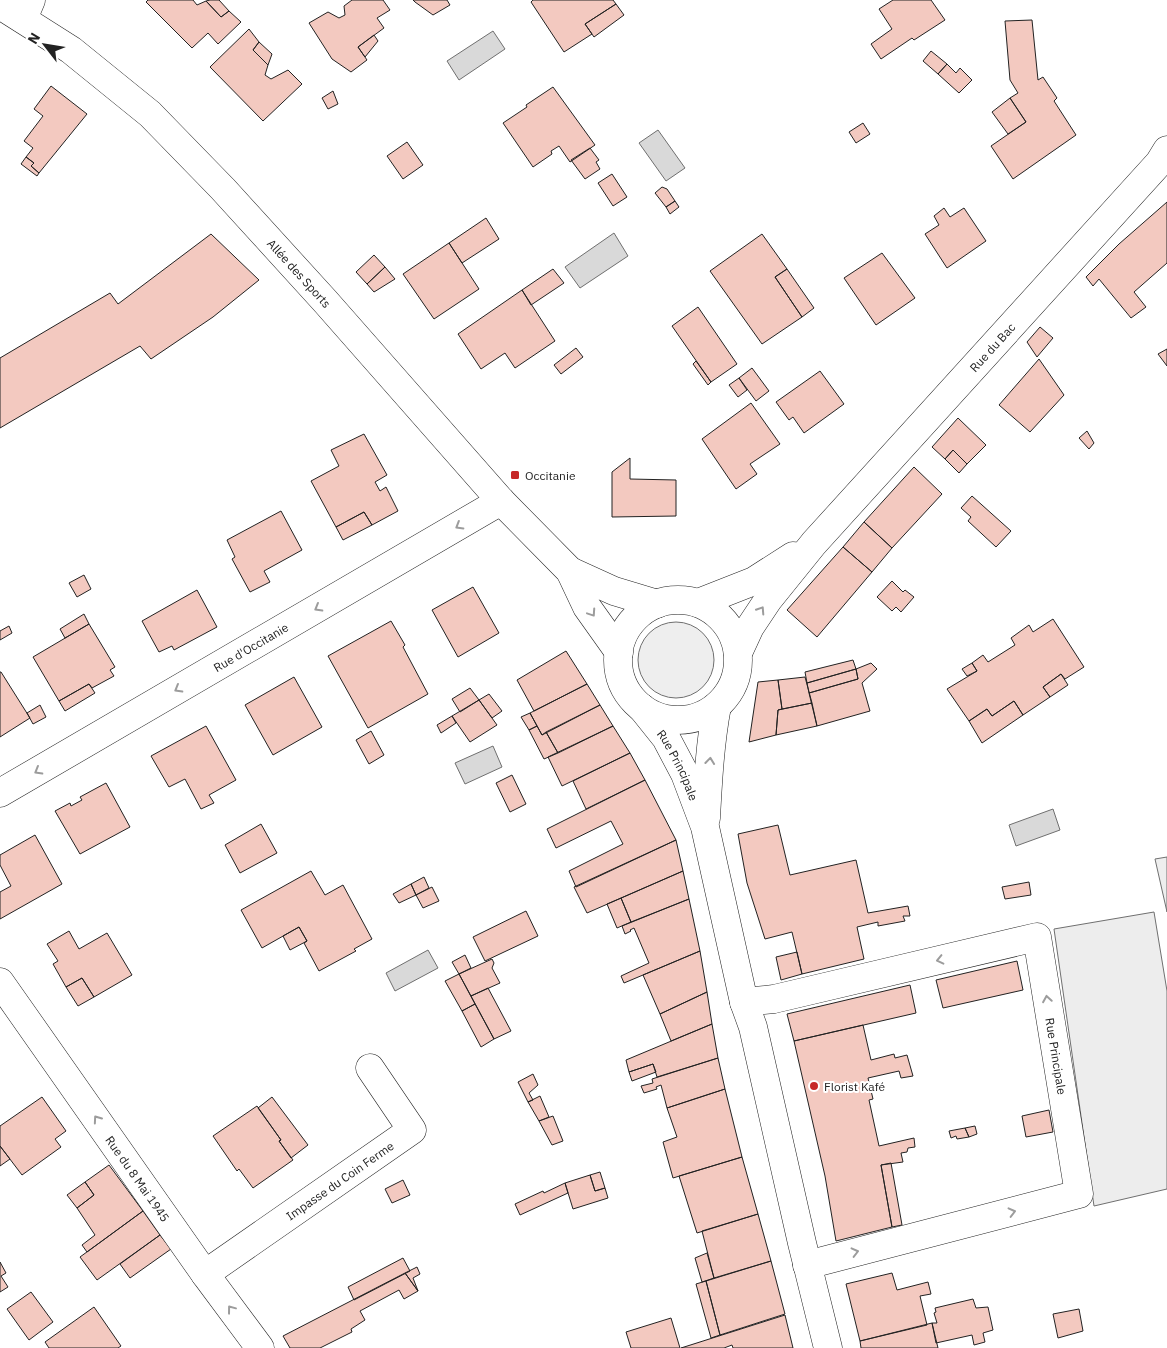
<svg xmlns="http://www.w3.org/2000/svg" width="1167" height="1348" font-family="'IBM Plex Sans',sans-serif">
  <style>
    .green { fill: #eee; stroke: #6f6f6f }
    .parking { fill: #ededed; stroke: #6f6f6f }
    .water { fill: #d9d9d9; stroke: #6f6f6f }
    .building { fill: #f3c9c0; stroke: #222 }
    .lines { fill: none; stroke-linecap: round; stroke-linejoin: round }
    .minor-casing { stroke: #222; stroke-width: 29 }
    .tertiary-casing { stroke: #222; stroke-width: 29 }
    .minor { stroke: #fff; stroke-width: 28 }
    .tertiary { stroke: #fff; stroke-width: 28 }
    .oneway { stroke: #9c9c9c }
    .poi-dot { fill: #c62828; stroke: #fff; stroke-width: 2 }
    .labels { text-anchor: middle; dominant-baseline: central; stroke-width: 4; stroke-linejoin: round; paint-order: stroke }
    .street-label { font-size: 12px; fill: #222; stroke: #fff }
    .poi-label { font-size: 12px; fill: #222; stroke: #fff; text-anchor: start }
  </style>
  <rect width="100%" height="100%" fill="#fff"/>
  <path class="green" d="M638 660a38 38 0 1 1 76 0a38 38 0 1 1-76 0Z
    M1167,857V912L1155,859Z"/>
  <path class="parking" d="M1154,912L1167,991V1189L1094,1206L1054,929Z"/>
  <path class="water" d="M493,31L505,49L459,80L447,61Z
    M658,130L685,168L666,181L639,143Z
    M614,233L628,256L580,288L565,267Z
    M493,746L502,767L465,784L455,763Z
    M1053,809L1060,830L1016,846L1009,825Z
    M428,950L438,968L395,991L386,973Z"/>
  <path class="building" d="M148,0H193L197,5L206,1L221,17L229,11L241,22L218,44L208,33L192,48L146,2Z
    M210,0H219L229,11L221,17L206,1Z
    M352,0H383L390,10L377,18L384,28L358,47L367,60L351,72L332,59L309,23L328,12L339,18L345,15L344,6Z
    M413,0H447L450,5L433,15L415,2Z
    M533,0H613L616,4L585,24L592,34L564,52L531,2Z
    M893,0H931L945,20L914,40L912,38L881,59L871,44L892,29L879,9Z
    M616,4L624,15L594,37L585,24Z
    M1032,20L1038,80L1043,77L1057,98L1054,101L1076,135L1013,179L991,146L1026,122L1010,98L1018,93L1010,80L1005,21Z
    M249,29L259,42L253,50L268,65L265,75L271,79L288,70L302,84L263,121L210,67Z
    M374,35L378,41L365,57L358,47Z
    M259,42L272,54L268,65L253,50Z
    M931,51L947,64L938,74L923,61Z
    M947,64L956,73L960,68L972,80L959,93L938,74Z
    M51,86L87,114L39,173L31,166L34,163L26,157L33,148L24,141L43,116L34,109Z
    M553,87L595,145L570,162L559,146L551,151L552,154L533,167L503,123L527,107L526,105Z
    M333,91L338,104L328,109L322,98Z
    M1010,98L1026,122L1008,134L992,112Z
    M863,123L870,134L856,143L849,132Z
    M407,142L423,165L403,179L387,156Z
    M590,148L599,160L596,162L600,169L585,179L571,160Z
    M26,157L34,163L31,166L39,173L37,176L21,164Z
    M612,174L627,197L613,206L598,183Z
    M662,187L667,189L675,201L666,207L655,193Z
    M675,201L679,207L670,214L666,207Z
    M1167,202V263L1134,292L1146,307L1131,318L1099,279L1093,286L1086,277L1119,244Z
    M944,208L950,217L964,208L986,241L947,268L925,234L939,225L934,216Z
    M486,218L499,239L462,263L449,243Z
    M211,234L259,280L213,317L151,359L140,346L0,428V358L110,293L118,304Z
    M762,234L787,269L775,277L802,317L762,344L710,271Z
    M449,243L479,289L434,319L403,274Z
    M882,253L915,298L876,325L844,278Z
    M374,255L385,267L367,284L356,272Z
    M385,267L395,279L374,292L367,284Z
    M553,269L564,283L531,305L522,290Z
    M787,269L814,308L802,317L775,277Z
    M522,290L555,341L515,368L505,353L481,369L458,334Z
    M698,307L737,364L711,382L672,326Z
    M1040,327L1053,338L1037,357L1027,342Z
    M576,348L583,357L561,374L554,365Z
    M1167,349V366L1158,354Z
    M1039,359L1064,395L1030,432L999,405Z
    M696,361L711,382L708,385L693,364Z
    M752,368L769,391L756,401L739,378Z
    M820,371L844,404L804,433L793,417L789,420L776,402Z
    M739,378L747,390L738,397L729,385Z
    M751,403L780,444L750,464L757,474L736,489L702,439Z
    M958,418L986,445L967,464L953,450L945,459L932,447Z
    M1087,431L1094,443L1089,449L1079,438Z
    M364,434L387,475L375,482L380,491L386,487L398,511L372,525L364,512L336,527L311,481L339,466L331,450Z
    M953,450L967,464L959,473L945,459Z
    M630,458V479L676,480V516L612,517V472Z
    M914,467L942,494L892,548L864,522Z
    M972,496L1011,531L996,547L968,521L971,517L961,508Z
    M281,511L302,550L264,571L270,582L250,592L232,559L235,557L227,540Z
    M364,512L372,525L343,540L336,527Z
    M864,522L892,548L872,572L843,547Z
    M843,547L872,572L817,637L787,610Z
    M84,575L91,589L77,597L69,583Z
    M892,581L903,592L905,590L914,597L901,612L896,607L892,611L877,597Z
    M473,587L499,633L458,657L432,610Z
    M197,590L217,627L174,650L172,646L159,652L142,621Z
    M84,614L89,624L65,638L60,629Z
    M1053,619L1084,667L1065,679L1061,674L1043,687L1050,697L1023,715L1014,701L992,716L987,709L969,721L947,689L977,671L972,663L983,655L988,662L1015,645L1011,638L1029,625L1033,632Z
    M391,621L405,645L403,647L428,694L368,728L328,656Z
    M89,624L115,667L110,670L114,676L92,688L89,684L59,701L33,657Z
    M9,626L12,633L0,640V631Z
    M566,651L587,684L534,711L517,680Z
    M853,660L856,669L807,683L805,672Z
    M871,663L877,669L862,683L870,711L817,726L809,693L858,679L856,669Z
    M972,663L977,671L967,676L962,669Z
    M856,669L858,679L809,693L807,683Z
    M0,672H1L30,718L0,737Z
    M1061,674L1068,685L1050,697L1043,687Z
    M294,677L322,727L273,755L245,705Z
    M805,677L812,703L782,709L778,680Z
    M778,680L782,709L778,710L776,735L749,742L758,682Z
    M89,684L95,693L65,711L59,701Z
    M587,684L600,705L542,735L530,713Z
    M470,688L479,700L460,712L452,699Z
    M489,694L502,711L492,718L479,700Z
    M479,700L497,725L470,742L452,716Z
    M1014,701L1023,715L982,743L969,721L987,709L992,716Z
    M812,703L817,726L776,735L778,710Z
    M40,705L46,717L33,724L27,713Z
    M600,705L613,726L558,753L546,732Z
    M530,713L537,726L529,730L521,717Z
    M452,716L456,723L441,733L437,725Z
    M206,726L236,780L209,795L214,803L201,809L185,779L169,787L151,756Z
    M537,726L542,735L546,732L558,753L544,759L529,730Z
    M613,726L630,753L562,786L548,757Z
    M371,731L384,755L369,764L356,740Z
    M630,753L645,780L586,809L573,781Z
    M512,775L526,804L510,812L496,783Z
    M645,780L676,840L576,887L569,871L623,844L611,821L556,848L547,829Z
    M106,783L130,827L80,854L55,811L70,803L71,806L82,800L80,797Z
    M261,824L277,853L240,873L225,845Z
    M778,825L790,875L856,860L868,913L908,906L910,916H903L905,921L878,926V922L857,927L864,959L802,974L792,932L765,939L747,883L738,834Z
    M35,835L62,884L0,919V892L11,886L0,865V855Z
    M676,840L683,871L587,913L574,887Z
    M311,871L325,895L343,885L372,939L354,949L356,951L319,971L304,943L307,941L299,927L262,948L241,910Z
    M683,871L689,899L631,922L621,898Z
    M424,877L429,888L416,895L411,884Z
    M1029,882L1031,895L1005,899L1002,887Z
    M411,884L416,895L399,903L393,894Z
    M432,887L439,901L423,908L416,895Z
    M621,898L631,922L617,928L607,904Z
    M689,899L700,951L624,983L621,976L649,963L634,928L630,930L631,931L625,934L622,926Z
    M526,911L538,936L485,961L473,937Z
    M299,927L307,941L290,950L283,936Z
    M69,931L79,949L107,933L132,975L94,997L82,978L66,987L53,964L58,961L47,944Z
    M700,951L707,992L660,1014L643,975Z
    M797,952L802,974L781,980L776,957Z
    M465,955L471,968L459,974L452,962Z
    M492,959L494,963L492,968L500,983L471,996L459,974Z
    M1017,961L1023,990L943,1008L936,980Z
    M459,974L475,1004L462,1011L445,981Z
    M82,978L94,997L78,1006L66,987Z
    M910,985L916,1013L794,1041L787,1014Z
    M488,988L511,1031L494,1039L471,996Z
    M707,992L712,1024L671,1041L660,1014Z
    M475,1004L494,1039L481,1047L462,1011Z
    M712,1024L718,1058L657,1077L653,1064L629,1072L626,1060Z
    M863,1025L871,1060L894,1054L895,1058L907,1055L913,1076L901,1078L899,1071L868,1078L873,1099L869,1100L879,1146L914,1138L915,1147L908,1148L907,1152L901,1153L903,1162L881,1165L892,1227L836,1241L825,1176L794,1041Z
    M718,1058L725,1089L667,1108L661,1085L656,1087L657,1089L644,1093L641,1086L653,1083L652,1079Z
    M653,1064L656,1072L632,1081L629,1072Z
    M533,1074L538,1085L529,1093L533,1100L528,1102L518,1082Z
    M725,1089L742,1157L673,1178L663,1142L677,1137L667,1108Z
    M540,1096L549,1117L539,1121L528,1102Z
    M42,1097L66,1131L55,1139L61,1147L22,1175L0,1146V1126Z
    M272,1097L308,1145L291,1158L279,1141L281,1140L258,1108Z
    M257,1106L281,1140L279,1141L293,1160L253,1188L239,1169L237,1171L213,1136Z
    M1049,1110L1053,1132L1026,1137L1022,1116Z
    M553,1116L563,1141L552,1145L539,1121Z
    M975,1126L977,1134L969,1137L965,1128Z
    M965,1128L969,1137L957,1139L956,1136L951,1138L949,1131Z
    M0,1146L10,1159L0,1166Z
    M742,1157L758,1214L697,1233L679,1176Z
    M891,1163L902,1225L892,1227L881,1165Z
    M109,1165L143,1211L87,1252L82,1245L95,1235L77,1208L94,1195L85,1182Z
    M600,1172L605,1188L595,1191L590,1175Z
    M590,1175L595,1191L605,1188L608,1198L573,1209L565,1183Z
    M403,1180L410,1195L392,1203L385,1189Z
    M85,1182L94,1195L77,1208L67,1195Z
    M565,1183L568,1193L520,1215L515,1204L543,1191L544,1193Z
    M143,1211L160,1235L97,1280L80,1257Z
    M758,1214L771,1261L714,1278L702,1231Z
    M160,1235L171,1249L130,1278L120,1264Z
    M707,1253L714,1278L702,1282L695,1258Z
    M403,1258L410,1271L354,1300L348,1287Z
    M771,1261L785,1314L720,1335L706,1281Z
    M0,1262L6,1273L1,1276L8,1287L0,1292Z
    M417,1267L420,1274L413,1278L418,1291L405,1273Z
    M405,1273L418,1291L404,1299L399,1290L360,1311L365,1320L351,1329L352,1332L320,1348H290L283,1336Z
    M892,1273L897,1290L928,1282L931,1294L920,1296L927,1325L860,1341L846,1284Z
    M706,1281L720,1335L711,1338L696,1284Z
    M31,1292L53,1322L29,1340L7,1309Z
    M973,1299L976,1308L988,1307L993,1330L983,1333L985,1342L974,1345L972,1335L936,1343L932,1323H937L934,1313L936,1312L935,1308Z
    M94,1307L121,1346L118,1348H49L45,1342Z
    M1079,1309L1083,1331L1058,1338L1053,1314Z
    M785,1315L793,1348H733L732,1345L724,1348H681Z
    M671,1318L680,1348H631L626,1332Z
    M932,1323L938,1348H861L860,1341Z"/>
  <g class="lines">
    <defs>
      <g id="minor">
        <path d="M23,19L31,0"/>
        <path d="M698,603L754,581L793,556"/>
        <path id="s1" d="M738,653L750,627L768,600L814,543L1159,163L1167,150"/>
        <path id="s2" d="M0,793L501,501"/>
        <path id="s3" d="M0,982L205,1274L260,1348"/>
        <path id="s4" d="M744,1002L774,999L1037,937L1079,1194L807,1265"/>
        <path id="s5" d="M205,1274L412,1130L370,1068"/>
      </g>
      <g id="tertiary">
        <path id="s6" d="M0,5L71,50L150,114L223,189L325,301L501,501L570,571L587,607L619,652"/>
        <path d="M570,571L614,591L657,604"/>
        <circle cx="678" cy="660" r="60"/>
        <path id="s7" d="M642,708L666,738L685,774L705,827L744,1002L753,1027L802,1243L828,1348"/>
        <path d="M706,818C708,781 710,743 717,706"/>
      </g>
    </defs>
    <use href="#minor" class="minor-casing"/>
    <use href="#tertiary" class="tertiary-casing"/>
    <use href="#minor" class="minor"/>
    <use href="#tertiary" class="tertiary"/>
  </g>
  <defs><path id="oneway-chevron" d="M-2-3.5L2.5 0L-2 3.5" fill="none" stroke-width="1.6" stroke-linecap="round" stroke-linejoin="round" transform="scale(1.25)"/></defs>
  <g class="oneway">
    <use href="#oneway-chevron" transform="translate(459 526) rotate(149)"/>
    <use href="#oneway-chevron" transform="translate(318 608) rotate(150)"/>
    <use href="#oneway-chevron" transform="translate(761 610) rotate(-57)"/>
    <use href="#oneway-chevron" transform="translate(592 613) rotate(56)"/>
    <use href="#oneway-chevron" transform="translate(178 689) rotate(150)"/>
    <use href="#oneway-chevron" transform="translate(710 761) rotate(-84)"/>
    <use href="#oneway-chevron" transform="translate(38 771) rotate(150)"/>
    <use href="#oneway-chevron" transform="translate(940 960) rotate(167)"/>
    <use href="#oneway-chevron" transform="translate(1047 999) rotate(-99)"/>
    <use href="#oneway-chevron" transform="translate(97 1119) rotate(-125)"/>
    <use href="#oneway-chevron" transform="translate(1012 1212) rotate(-14)"/>
    <use href="#oneway-chevron" transform="translate(855 1252) rotate(-14)"/>
    <use href="#oneway-chevron" transform="translate(231 1309) rotate(-127)"/>
  </g>
  <g class="poi-dot">
    <rect x="510" y="470" width="10" height="10" rx="2.5"/>
    <circle cx="814" cy="1086" r="5"/>
  </g>
  <g class="labels">
    <g class="street-label">
      <text stroke="none"><textPath href="#s6" startOffset="404">Allée des Sports</textPath></text>
      <text stroke="none"><textPath href="#s1" startOffset="399">Rue du Bac</textPath></text>
      <text stroke="none"><textPath href="#s2" startOffset="290">Rue d'Occitanie</textPath></text>
      <text stroke="none"><textPath href="#s7" startOffset="68">Rue Principale</textPath></text>
      <text stroke="none"><textPath href="#s4" startOffset="421">Rue Principale</textPath></text>
      <text stroke="none"><textPath href="#s3" startOffset="240">Rue du 8 Mai 1945</textPath></text>
      <text stroke="none"><textPath href="#s5" startOffset="164">Impasse du Coin Ferme</textPath></text>
    </g>
    <g class="poi-label">
      <text x="525" y="475">Occitanie</text>
      <text x="824" y="1086">Florist Kafé</text>
    </g>
  </g>
  <g transform="translate(45 45) rotate(301)" stroke="#ffffff" stroke-width="4" paint-order="stroke">
  <path d="M0-4L9 19L0 12L-9 19Z" fill="#222222"/>
  <text y="-8" font-size="14" font-weight="bold" text-anchor="middle" fill="#222222">N</text>
  </g>
</svg>
